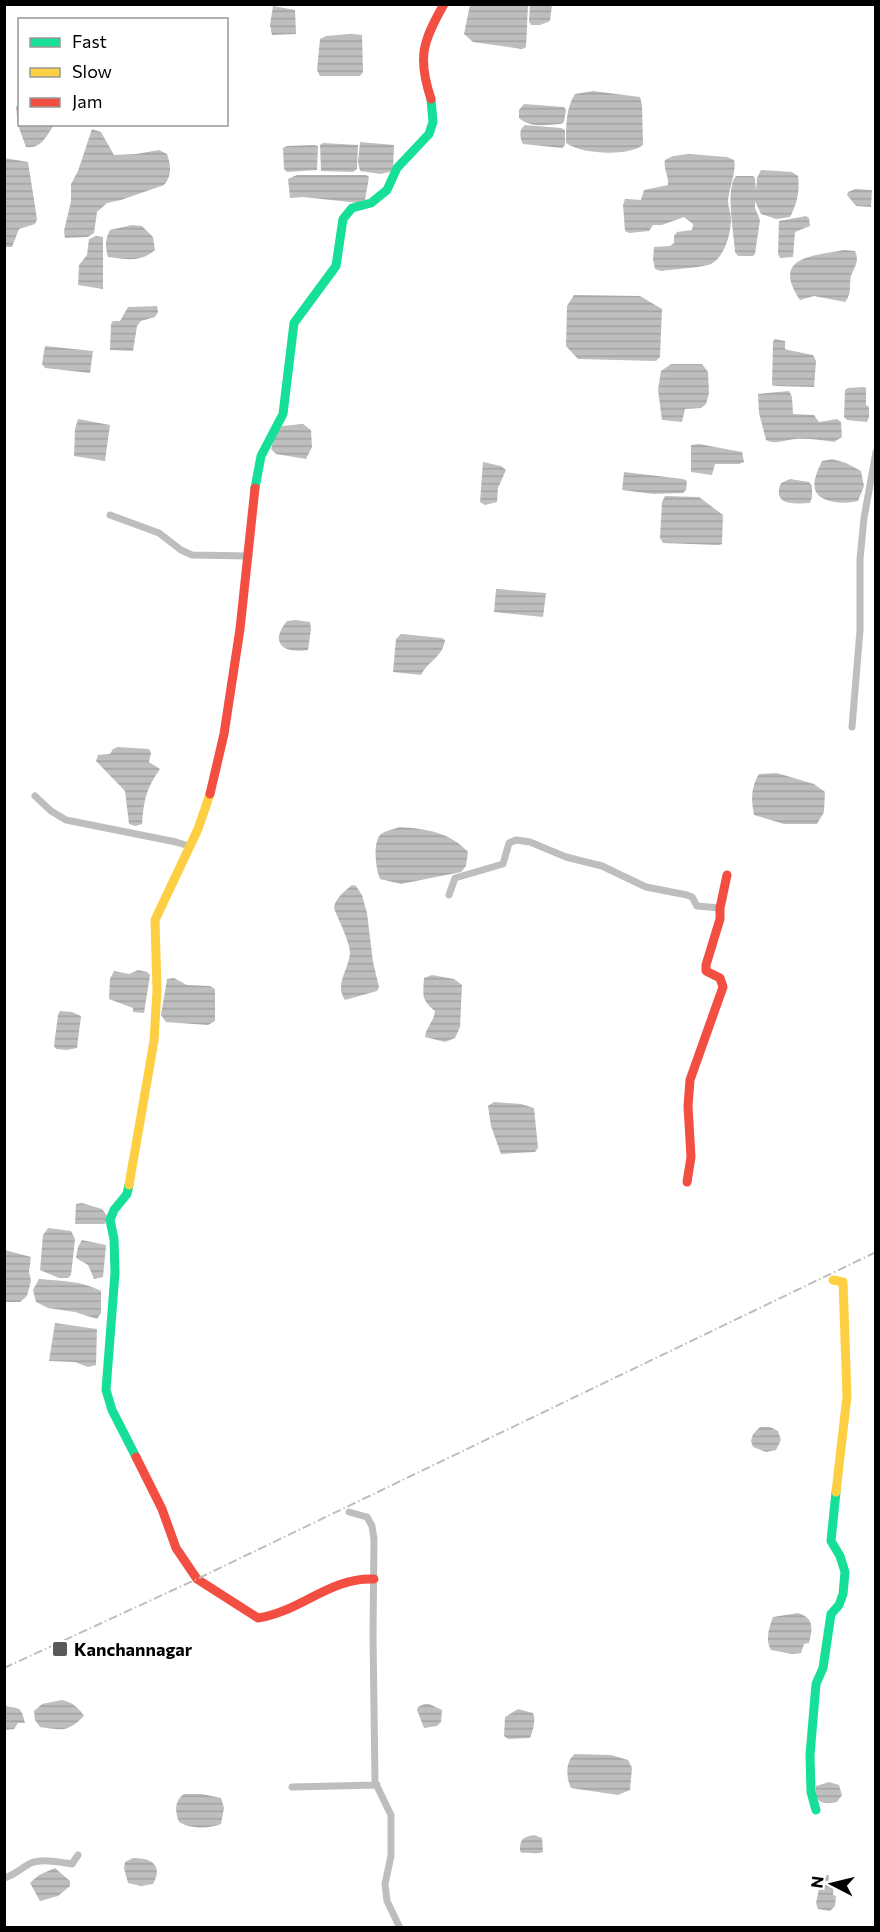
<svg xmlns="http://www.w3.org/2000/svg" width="880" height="1932" font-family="Commissioner,sans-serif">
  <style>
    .water { fill: url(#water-rules) }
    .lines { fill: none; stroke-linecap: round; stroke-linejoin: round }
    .street { stroke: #bebebe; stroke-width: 7 }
    .fast { stroke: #16e098; stroke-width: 9 }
    .slow { stroke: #ffcf43; stroke-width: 9 }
    .jam { stroke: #f24e42; stroke-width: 9 }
    .rail { stroke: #bebebe; stroke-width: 2; stroke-dasharray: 9 3 1.5 3; stroke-linecap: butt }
    .poi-dot { fill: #595959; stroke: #fff; stroke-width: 2 }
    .labels { text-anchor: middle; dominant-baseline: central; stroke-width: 4.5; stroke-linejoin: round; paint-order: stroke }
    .poi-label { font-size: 18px; font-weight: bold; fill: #000; stroke: #fff; text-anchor: start }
  </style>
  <defs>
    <pattern id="water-rules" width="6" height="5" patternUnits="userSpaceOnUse" patternTransform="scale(1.5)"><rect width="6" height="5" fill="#bebebe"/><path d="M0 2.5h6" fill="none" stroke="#a2a2a2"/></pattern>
  </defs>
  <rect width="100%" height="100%" fill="#fff"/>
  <path class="water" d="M470,5H528L526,47L522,49L473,42L464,34Z
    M530,5H552L550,21L540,25H531L529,21Z
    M273,6L295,10L296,34L272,35L270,25Z
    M350,34L362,35L363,72L360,76H320L317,70L320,39L326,36Z
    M593,91L640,97L642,105L643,145C628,157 581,154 566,143C566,126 566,107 575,94Z
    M19,103L20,124L54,125C46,136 42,149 26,147L18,125L16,107Z
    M524,104L564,107L566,110L564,122L561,124C547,125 530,128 519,118V110Z
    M525,125L561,128L565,130V145L562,148L523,144C520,138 518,130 525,125Z
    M92,129L101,132L114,155L136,154L159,150L167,154C171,165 172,176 164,185L121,200L107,203L97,212L94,233L88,237L65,238L64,231L71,201V184L78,171Z
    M360,142L394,145L393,171L381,174L360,171L358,162Z
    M323,143L358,145L357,169L353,172L321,171L320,145Z
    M314,145L318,146L317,170L287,172L284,169L283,148L287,146Z
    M689,154L727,157L734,160C737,170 729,188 728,201C728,207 731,213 731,219C731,233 725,257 711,264C701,268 673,269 661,271L655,269L653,259L654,247L670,246L674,243V236L677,232L692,230L693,224L684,217L662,225H653L649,231L629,233L625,231L623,205L625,199L641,200L644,190L668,185C669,176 663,169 665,160L673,156Z
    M4,158L28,162L37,219L35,224L19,229L12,247H5Z
    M761,170L792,172L798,176C800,191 797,204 790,217L776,219L761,214L755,201V208L760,220L755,254L753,256H738L735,252C734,235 725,188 736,176H753L755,178L756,191L757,178Z
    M297,175H366L369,177L365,200L359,203L303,197L290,198L288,179Z
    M855,189L872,190L871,207L856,206L847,195L848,192Z
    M806,216L809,218L810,226L795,232L793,257L780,258L778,254L779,221Z
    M132,225L142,226L153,237L155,250C140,263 127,259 108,257C105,247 105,240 110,230Z
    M96,236L103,237V289L78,285L79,265L87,255L89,239Z
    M844,250L855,251C860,262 854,267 851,276C849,285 852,294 845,302L814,296L800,300C771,257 812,256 844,250Z
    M574,295L640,296L662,309L660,357L656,361L578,359L566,346L567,306Z
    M157,306L158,312L155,317L141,321L137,326L133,351L110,350L111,324L113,321H120L128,307Z
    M775,339L785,341V349L788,350L813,355L816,361L814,387L775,386L772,385L773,342Z
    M45,346L93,351L90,373L45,368L42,364Z
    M671,364H702L708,372L709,393L706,404L701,408L685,409L682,422L662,420L658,390L661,371Z
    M864,387L866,388V405L869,407V417L867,422L847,420L844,417L845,390L848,388Z
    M789,391L792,397L793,414L814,415L819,422L837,419L841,422L842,437L834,442C821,440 808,438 795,439C785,440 775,445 766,440L759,413L758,394Z
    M78,419L110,425L105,461L74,456L75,429Z
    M303,424L311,430L312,447L306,459L276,454L271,449L275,436L282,426Z
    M699,444L742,452L744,462L739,464H715L712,475L691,472V445Z
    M832,459L846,463L861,471L864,486L858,501C850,503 842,503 834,502C807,497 813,480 822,461Z
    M483,462L501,466L506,470L498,488L497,502L485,505L480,502Z
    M624,472L683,479L687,481L686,490L683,493L654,494L622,490Z
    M790,479L809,482L812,486V497L810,503C793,504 772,505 781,483Z
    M665,496L699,497L723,515L722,544L719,545L663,543L660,538L662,502Z
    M496,589L546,593L543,617L494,612Z
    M295,620L310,622L311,629L308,650C283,654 269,643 287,621Z
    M401,634L442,638L445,640C443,657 428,661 421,675L393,672L396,639Z
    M118,747L149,749L151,753L149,762L160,769C146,789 144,800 142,824L135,826L129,824L125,791L96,761L98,755L110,754L113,749Z
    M777,773L814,784L825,792L824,812L817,824H784L754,815C751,800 751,787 759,774Z
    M400,827C426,829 450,832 468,852L466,866L461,872L401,884L380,879C376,870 372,842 381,834C385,831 394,829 400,827Z
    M352,885L356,886L362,895L367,913L373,962L379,987L377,991L345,1000C334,985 349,969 350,953C350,942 338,919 334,908C335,898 345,891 352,885Z
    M138,970L147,972L150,975L144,1013L133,1012V1008L109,999L110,979L114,971L129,974Z
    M432,975L454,979L462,985L460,1027L455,1038L445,1042L425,1037C426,1027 434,1021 435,1011C421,1000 423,995 424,978Z
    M174,978L187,985L210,986L215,989V1021L208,1025L166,1022L161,1015L167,979Z
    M60,1011L72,1012L81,1016L77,1048L67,1050L56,1049L54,1046L58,1015Z
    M494,1102L521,1104L534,1108L538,1148L535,1152L501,1154L491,1126L488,1106Z
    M82,1203L102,1209L108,1217L105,1224H75L76,1204Z
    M48,1228L71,1231L75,1239L71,1275L68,1278H59L40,1270L43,1235Z
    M82,1240L106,1245L103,1277L94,1279L88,1265L76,1258L78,1247Z
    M5,1250L31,1257L29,1272L31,1281L27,1296L20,1302H5Z
    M39,1279C60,1281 83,1281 101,1291V1313L97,1319L75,1312L48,1308L36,1302L33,1290Z
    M55,1323L97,1329L96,1365L88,1367L75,1362L49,1361Z
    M760,1427H770L778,1431L781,1440L776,1450L766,1452L753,1447L751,1441L753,1434Z
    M798,1613C814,1618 813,1628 809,1643L804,1644L801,1653L792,1654L771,1650C765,1640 769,1627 773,1617Z
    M62,1700C72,1702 79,1708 84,1716C67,1733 62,1730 40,1727L35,1720L34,1711L42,1704Z
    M424,1704H429L442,1710L441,1722L437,1726L424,1728L417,1710L418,1707Z
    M5,1706C20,1709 21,1706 25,1723H18L14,1729L5,1730Z
    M518,1709L533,1713C536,1720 533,1731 530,1738L508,1739L504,1736L505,1717Z
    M575,1754L611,1755L628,1760L632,1768L630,1790L618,1795L571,1788C566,1778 565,1761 575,1754Z
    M829,1782L839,1785L842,1795L837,1802C823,1805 813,1803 816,1786Z
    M184,1794H202L221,1798L224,1808L221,1824C210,1829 190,1829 179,1822C175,1812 174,1801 184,1794Z
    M534,1835L542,1838L543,1852C535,1855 530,1852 522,1853L520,1851C520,1839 523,1837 534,1835Z
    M133,1858C150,1858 164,1864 153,1884L141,1886L128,1883L124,1868L125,1862Z
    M55,1868L70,1881V1886L58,1896L40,1901L30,1883L39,1875Z
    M827,1875H829L828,1884L834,1885L833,1895L836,1896L835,1906L830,1911L818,1909L816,1903L821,1879Z"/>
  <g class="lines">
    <path class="street" d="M110,515L159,533L181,550L192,555L249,556
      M852,727L860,630V559L864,518L876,452
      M35,796L51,811L66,820L176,842L189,846
      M449,895L455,878L503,864L509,843L516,840L530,842L566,857L602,866L646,887L687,895L692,897L697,906L720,908
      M349,1512L367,1517L372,1526L374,1539L373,1634L375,1782L391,1815V1856L385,1884L387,1901L400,1928
      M292,1787L377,1785
      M4,1878C15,1875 20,1869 29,1864C40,1858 60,1862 72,1864L78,1855"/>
    <path class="fast" d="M255,488L261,456L283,414L294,323L336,266L343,219L352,208L371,203L387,190L397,168L429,134L433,122L431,99
      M129,1185L127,1194L114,1210L110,1220L114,1239L115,1273L106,1390L112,1410L136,1457
      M816,1810L811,1792L810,1755L816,1684L823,1668L831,1614L839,1605L843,1594L845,1572L840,1556L831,1541L836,1492"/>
    <path class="slow" d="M129,1185L154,1041L157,990L155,920L198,829L210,794
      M833,1280L843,1282L847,1396L836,1492"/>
    <path class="jam" d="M431,99C417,57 423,41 444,4
      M210,794L224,734L240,629L255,488
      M687,1182L691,1157L688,1106L690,1080L723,987L720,978L706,971V965L720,919V908L727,875
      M136,1457L162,1509L176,1548L197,1579L258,1618C300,1612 330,1577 374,1579"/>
    <path class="rail" d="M4,1668L197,1579L876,1252"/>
  </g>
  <rect class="poi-dot" x="52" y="1641" width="16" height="16" rx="3"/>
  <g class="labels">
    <g class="poi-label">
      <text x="74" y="1649">Kanchannagar</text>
    </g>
  </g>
  <rect width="880" height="1932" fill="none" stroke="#000000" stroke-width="12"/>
  <rect x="18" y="18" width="210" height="108" fill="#ffffff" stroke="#999999" stroke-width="1.5"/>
  <rect x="30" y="38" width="30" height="9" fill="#16e098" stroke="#999999" stroke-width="1.5"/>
  <text x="72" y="48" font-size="18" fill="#000000">Fast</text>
  <rect x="30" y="68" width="30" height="9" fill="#ffcf43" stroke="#999999" stroke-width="1.5"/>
  <text x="72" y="78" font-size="18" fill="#000000">Slow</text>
  <rect x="30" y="98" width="30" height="9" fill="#f24e42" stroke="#999999" stroke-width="1.5"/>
  <text x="72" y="108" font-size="18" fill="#000000">Jam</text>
  <g transform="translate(832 1884) rotate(277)" stroke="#ffffff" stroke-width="4.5" paint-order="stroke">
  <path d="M0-4.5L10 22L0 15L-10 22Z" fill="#000000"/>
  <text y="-9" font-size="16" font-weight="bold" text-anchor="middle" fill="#000000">N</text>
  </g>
</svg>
